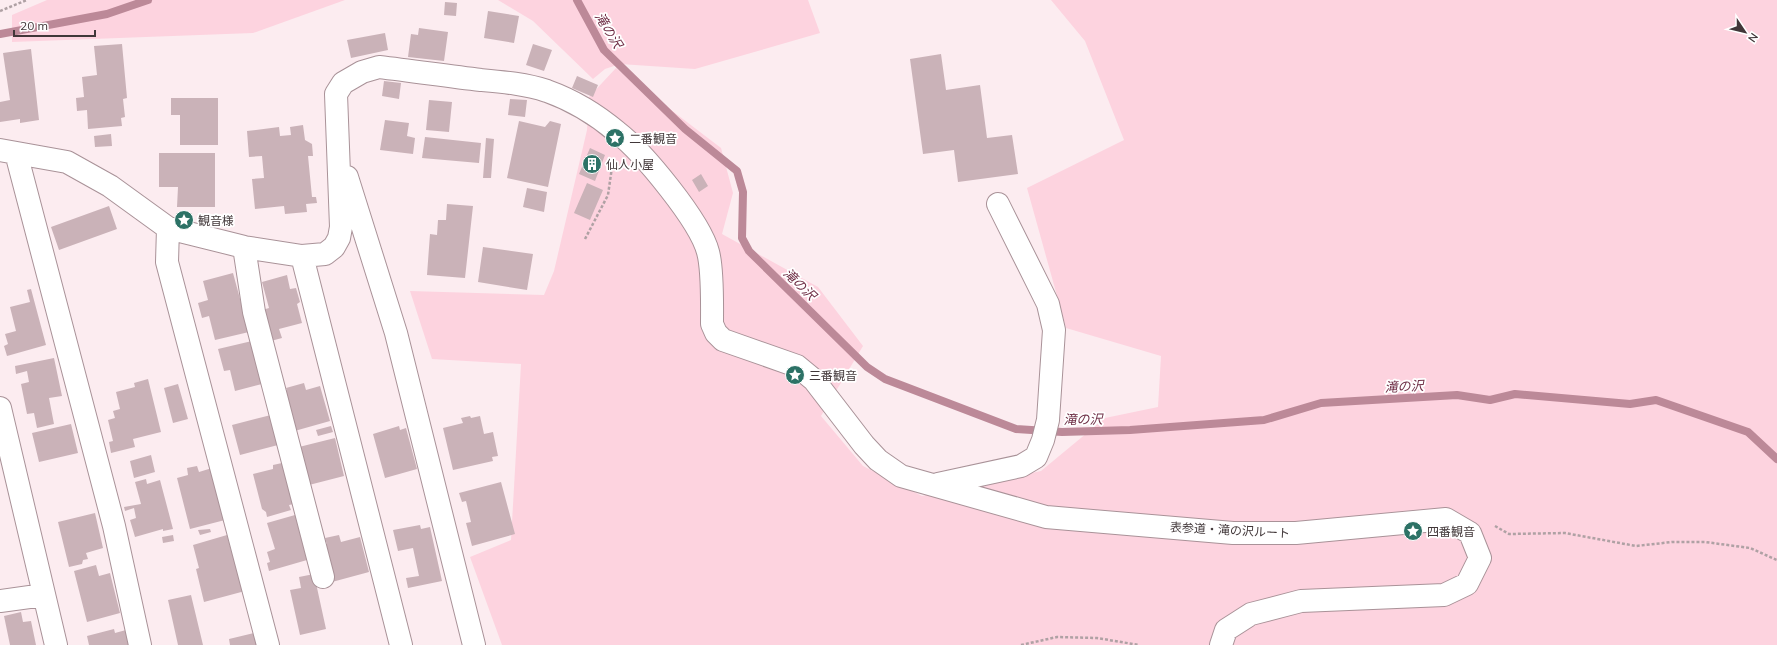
<svg xmlns="http://www.w3.org/2000/svg" width="1777" height="645" font-family="Mulish,'Noto Sans JP',sans-serif">
  <style>
    .green { fill: #fdd3df }
    .lines { fill: none; stroke-linecap: round; stroke-linejoin: round }
    .stream { stroke: #bc8998; stroke-width: 8 }
    .building { fill: #cab2b8 }
    .minor-casing { stroke: #a99298; stroke-width: 24 }
    .path { stroke: #afa1a4; stroke-width: 2.5; stroke-dasharray: 3 2; stroke-linecap: butt }
    .minor { stroke: #fff; stroke-width: 22 }
    .labels { text-anchor: middle; dominant-baseline: central; stroke-width: 3.5; stroke-linejoin: round; paint-order: stroke }
    .poi-label { font-size: 12px; fill: #413739; stroke: #fff; text-anchor: start }
    .street-label { font-size: 12px; fill: #413739; stroke: #fff }
    .water-label { font-size: 13px; font-style: italic; fill: #6f2f46; stroke: #fff }
  </style>
  <rect width="100%" height="100%" fill="#fcecf0"/>
  <path class="green" d="M47,0H345L253,33L12,42V15Z
    M498,0H808L820,33L695,69L620,64L605,69L593,79L533,21Z
    M1051,0H1777V645H502L470,557L511,540L521,364L432,359L410,291L544,295L554,271L587,130L589,97L616,68L721,148L733,193L722,234L818,287L863,346L821,416L863,466L922,496L1041,471L1105,418L1158,407L1161,356L1066,328L1027,188L1124,140L1085,41Z"/>
  <g class="lines">
    <path class="stream" d="M577,0L604,50L685,129L737,171L743,192L742,238L749,251L867,367L885,379L1016,429L1062,432L1130,430L1264,420L1321,403L1457,395L1490,400L1515,394L1630,404L1656,400L1748,432L1777,459
      M0,34L107,14L148,0"/>
  </g>
  <path class="building" d="M445,2L457,3L456,16L444,15Z
    M488,11L519,16L514,43L484,38Z
    M419,28L448,32L444,61L408,57L411,34L418,35Z
    M385,33L388,50L351,58L347,40Z
    M122,44L127,98L123,99L125,117L121,118L122,126L88,129L87,110L77,111L76,98L84,97L82,77L97,75L94,46Z
    M533,44L552,50L544,71L526,65Z
    M31,49L39,120L20,123V119L0,122V102L10,100L3,53Z
    M941,54L946,90L980,85L987,138L1012,135L1018,174L958,182L954,150L923,154L910,59Z
    M577,76L598,85L593,97L572,88Z
    M384,81L401,83L399,99L382,96Z
    M171,98H218V145H180V115H171Z
    M510,99L527,100L525,117L508,115Z
    M429,100L452,102L449,132L426,130Z
    M385,120L409,123L407,136L415,138L413,154L380,150Z
    M519,121L545,127L550,121L561,124L548,187L507,178Z
    M303,125L305,140L312,144L313,156H308L312,197H316L317,203L306,204L307,212L285,214L284,206L255,209L252,179L264,178L262,156L249,157L247,131L279,127L280,136L291,135L290,127Z
    M111,134L112,146L95,147L94,136Z
    M425,137L481,143L479,163L422,158Z
    M486,138L494,139L491,178H483Z
    M590,148L605,155L595,181L579,174Z
    M159,153H215V207H177L178,187H159Z
    M701,174L708,186L699,192L692,180Z
    M587,183L603,190L590,220L574,213Z
    M527,188L547,192L544,212L523,207Z
    M447,204L473,206L465,278L427,275L430,234L437,235L438,220H446Z
    M109,206L117,229L59,250L51,227Z
    M483,247L533,254L527,290L478,282Z
    M233,273L249,332L215,340L209,316L202,318L198,303L208,300L203,281Z
    M287,275L290,289L296,288L300,302L297,304L302,323L279,329L282,338L267,342L259,311L269,308L262,282Z
    M31,289L46,345L7,356L4,346L8,344L5,334L16,331L10,307L30,302L27,290Z
    M252,341L262,384L235,391L230,370L224,371L218,349Z
    M54,358L62,396L49,398L54,424L37,428L34,413L27,414L21,384L29,382L27,371L16,374L15,366Z
    M148,379L161,432L133,439L135,447L111,453L109,442L113,441L108,420L115,418L113,411L120,409L116,392L135,387L134,383Z
    M304,383L306,390L320,386L330,421L291,432L284,392L287,390L286,388Z
    M178,384L188,419L173,423L164,388Z
    M271,415L278,445L240,455L232,425Z
    M470,416L471,418L480,416L484,434L493,432L498,456L492,457L493,461L453,470L443,428L463,423L461,418Z
    M71,424L78,453L39,462L32,433Z
    M331,426L333,432L318,436L316,430Z
    M399,426L400,430L406,428L417,469L385,478L373,434Z
    M335,438L344,476L309,485L299,447Z
    M151,455L155,472L134,478L130,461Z
    M282,463L294,504L289,505L291,510L267,517L266,512L262,509L253,474L273,469V465Z
    M197,466L199,472L212,468L225,520L190,529L177,478L188,475L187,468Z
    M146,479L147,484L160,480L173,529L163,531V529L135,537L130,520L136,518L134,508L125,511L124,507L141,504L135,482Z
    M501,482L515,534L472,546L466,523L471,522L466,501L462,502L459,493Z
    M95,513L103,548L86,553L88,559L83,560L82,564L69,567L58,522Z
    M295,515L307,560L269,571L267,563L270,562L267,552L275,549L267,523Z
    M420,525L421,529L430,527L442,581L408,588L406,578L419,576L413,548L398,551L393,530Z
    M210,529L211,532L200,535L198,530Z
    M173,535L174,541L163,543L162,537Z
    M227,535L231,550L236,553L245,591L204,602L196,569L199,568L193,545Z
    M339,535L341,542L360,537L369,572L332,582L322,545L327,544L325,538Z
    M96,565L99,576L110,573L120,613L87,622L74,571Z
    M314,574L326,629L300,635L290,590L301,588L299,577Z
    M191,595L203,645H178L168,600Z
    M21,612L23,622L31,621L36,645H10L4,616Z
    M114,629L115,633L126,630L130,645H89L87,636Z
    M254,633L257,645H230L229,639Z"/>
  <g class="lines">
    <defs>
      <path id="minor" d="M0,150L67,162L110,186L168,228L244,247L302,256L325,254L334,247L339,238L341,227L336,94L343,83L362,72L379,67C413,71 447,76 481,80C503,82 526,84 547,91C572,100 597,115 617,132C643,152 700,221 708,252C713,270 712,304 712,324L716,333L723,340L797,366L814,380L864,445L878,460L901,476L1046,517L1233,533H1296L1446,519L1470,533L1480,558L1467,584L1444,595L1301,601L1251,614L1226,630L1221,645
        M16,153L114,526L140,645
        M347,177L396,333L474,645
        M168,228L167,262L268,645
        M244,247L254,312L323,577
        M302,256L401,645
        M0,408L56,645
        M938,484L1021,466L1036,457L1043,440L1048,420L1054,330L1048,304L998,204
        M0,601L44,595"/>
    </defs>
    <use href="#minor" class="minor-casing"/>
    <path class="path" d="M0,11L27,0
      M585,239L608,195L612,167L615,164
      M1495,526L1509,534L1565,533L1636,546L1672,542H1705L1750,548L1777,560
      M1021,645L1057,637L1097,638L1139,645"/>
    <use href="#minor" class="minor"/>
  </g>
  <defs>
    <symbol id="sight-disc" viewBox="-11 -11 22 22"><circle r="9.5" fill="#2d7266" stroke="#fff"/><path d="M0-6L1.8-2.2L6-1.7L2.9 1.2L3.7 5.4L0 3.3L-3.7 5.4L-2.9 1.2L-6-1.7L-1.8-2.2Z" fill="#fff"/></symbol>
    <symbol id="building-disc" viewBox="-11 -11 22 22"><circle r="9.5" fill="#2d7266" stroke="#fff"/><path d="M-4-6H4V6H1V3H-1V6H-4ZM-2.5-4.3h1.7v1.8h-1.7ZM.8-4.3h1.7v1.8H.8ZM-2.5-1h1.7V.8h-1.7ZM.8-1h1.7V.8H.8Z" fill="#fff"/></symbol>
  </defs>
  <g fill-rule="evenodd">
    <use href="#sight-disc" x="604" y="127" width="22" height="22"/>
    <use href="#building-disc" x="581" y="153" width="22" height="22"/>
    <use href="#sight-disc" x="173" y="209" width="22" height="22"/>
    <use href="#sight-disc" x="784" y="364" width="22" height="22"/>
    <use href="#sight-disc" x="1402" y="520" width="22" height="22"/>
  </g>
  <g class="labels">
    <g class="poi-label">
      <text x="629" y="138">二番観音</text>
      <text x="606" y="164">仙人小屋</text>
      <text x="198" y="220">観音様</text>
      <text x="809" y="375">三番観音</text>
      <text x="1427" y="531">四番観音</text>
    </g>
    <g class="street-label">
      <text transform="translate(1230 530) rotate(3)">表参道・滝の沢ルート</text>
    </g>
    <g class="water-label">
      <text transform="translate(609 30) rotate(58)">滝の沢</text>
      <text transform="translate(800 284) rotate(44)">滝の沢</text>
      <text transform="translate(1404 386) rotate(-3)">滝の沢</text>
      <text transform="translate(1083 419) rotate(-1)">滝の沢</text>
    </g>
  </g>
  <g transform="translate(1745 32) rotate(125)" stroke="#ffffff" stroke-width="3" paint-order="stroke">
  <path d="M0-3L7 15L0 10L-7 15Z" fill="#413739"/>
  <text y="-6" font-size="11" font-weight="bold" text-anchor="middle" fill="#413739">N</text>
  </g>
  <path d="M14 30v6h81v-6" fill="none" stroke="#413739" stroke-width="2"/>
  <text x="20" y="30" font-size="12" fill="#413739" stroke="#ffffff" stroke-width="3" paint-order="stroke">20 m</text>
</svg>
